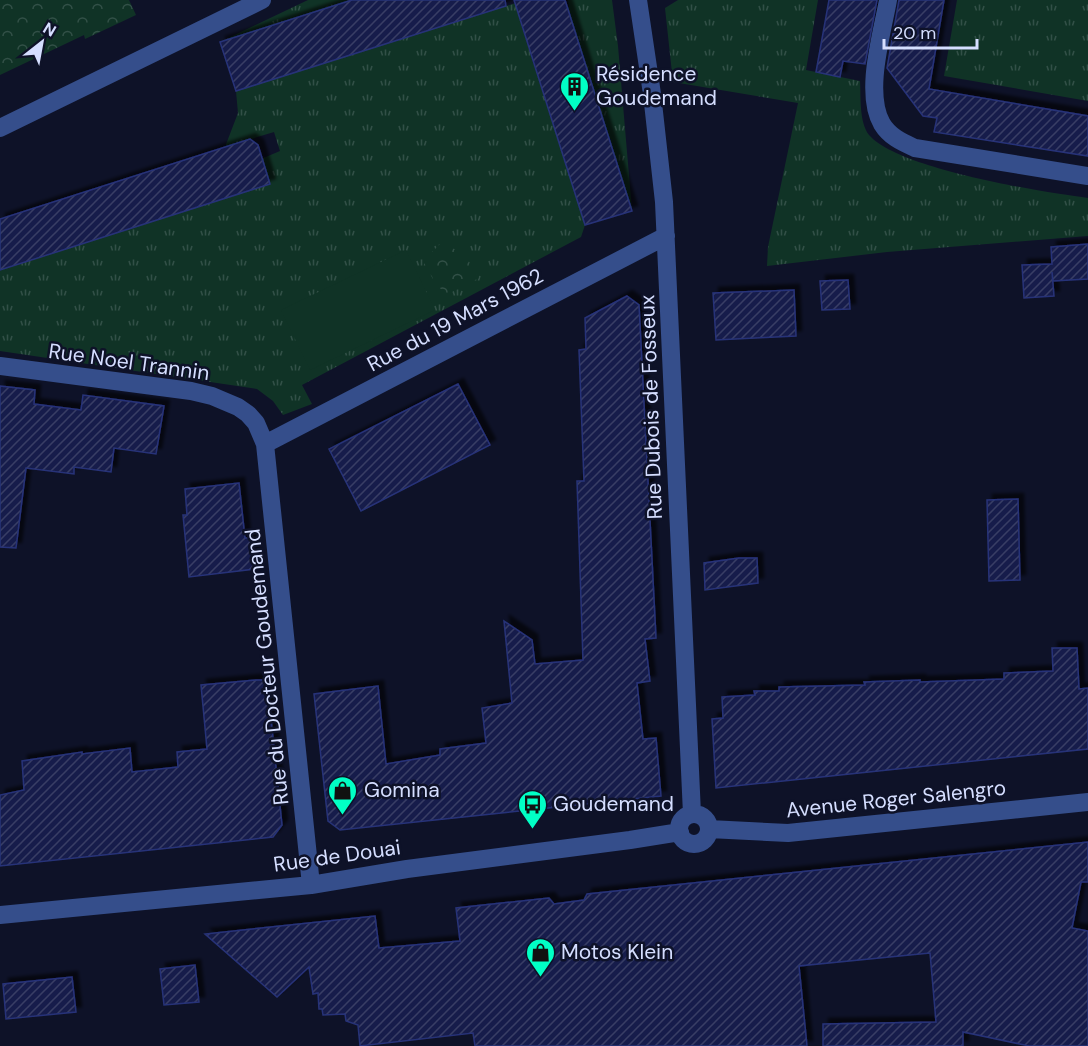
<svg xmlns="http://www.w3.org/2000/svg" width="1088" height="1046" font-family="'DM Sans',sans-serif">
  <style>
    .grass { fill: url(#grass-tufts) }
    .park { fill: url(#park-crowns) }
    .pitch { fill: #103326 }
    .building { fill: url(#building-hatch); stroke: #283379; stroke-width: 1.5; filter: url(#shadow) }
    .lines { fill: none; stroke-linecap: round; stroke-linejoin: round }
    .minor { stroke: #354e8b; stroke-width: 18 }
    .labels { text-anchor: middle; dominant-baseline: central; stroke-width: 5; stroke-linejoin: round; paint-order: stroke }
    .poi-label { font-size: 21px; fill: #d5deff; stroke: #0e1228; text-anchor: start }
    .street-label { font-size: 21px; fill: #d5deff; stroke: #0e1228 }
  </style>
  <defs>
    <pattern id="grass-tufts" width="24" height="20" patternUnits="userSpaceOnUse" patternTransform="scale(1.5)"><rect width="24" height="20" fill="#103326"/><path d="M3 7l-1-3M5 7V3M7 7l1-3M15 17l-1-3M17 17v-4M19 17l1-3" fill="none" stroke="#325047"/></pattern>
    <pattern id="park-crowns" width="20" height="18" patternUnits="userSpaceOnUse" patternTransform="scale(1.5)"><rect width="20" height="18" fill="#103326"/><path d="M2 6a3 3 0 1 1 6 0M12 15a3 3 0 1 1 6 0" fill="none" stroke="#325047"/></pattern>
    <pattern id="building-hatch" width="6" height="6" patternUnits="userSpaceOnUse" patternTransform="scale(1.5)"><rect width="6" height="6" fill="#181e4b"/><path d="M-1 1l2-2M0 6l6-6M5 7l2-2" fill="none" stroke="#393e66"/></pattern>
    <filter id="shadow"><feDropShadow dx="5.5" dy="-5.5" stdDeviation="1.5" flood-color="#0009"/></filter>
  </defs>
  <rect width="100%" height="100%" fill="#0e1228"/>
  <path class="grass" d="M308,0H352L220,42Z
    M568,0H612L618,46L632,211L567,7L569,6Z
    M678,0H818L806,70L860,81C861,97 859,122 869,135C898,169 1042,192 1088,198V236L887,252L767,266L768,247L798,103L673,82L665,8Z
    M957,0H1088V101L944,76Z
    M522,1L520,21L585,225L581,237L302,385L312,404L283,415L273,401L257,389L0,351V270L280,151L274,132L225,147L238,113L236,91Z"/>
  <path class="park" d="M0,0H129L136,15L85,39L84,35L0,75Z
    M442,242L465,255L479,278L446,295L434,281L423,261Z"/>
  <path class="pitch" d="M406,250L435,310L310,370L281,310Z"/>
  <path class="building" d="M352,0H505L506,6L236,91L220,42Z
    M514,0H565L632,211L585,225Z
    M829,0H877L865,64L843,61L840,77L816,72Z
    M899,0H944L929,89L1088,116V156L934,132L937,118L923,116L887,68Z
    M250,139L258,145L270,184L0,270V219Z
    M1088,244V279L1053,281L1052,272L1054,296L1024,298L1022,265L1052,264L1051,247Z
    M848,280L850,309L822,310L820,281Z
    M794,290L796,336L716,340L713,293Z
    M627,296L639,305L656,638L645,639L650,681L637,683L643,739L656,738L661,796L340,830L328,821L314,694L378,686L386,764L440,755V749L486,743L482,708L512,703L504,621L532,640L535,664L583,660L577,481H584L579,350L586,349L585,318Z
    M458,384L490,445L361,511L329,449Z
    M0,386L35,390L34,404L81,410L83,395L164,406L156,454L114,448L111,472L74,467V474L26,468L16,548L0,547Z
    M239,483L245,538H252L255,569L189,577L183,515H187L185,489Z
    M1018,499L1020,580L989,581L987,500Z
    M739,558H757L758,583L705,590L704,563Z
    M1052,648H1077L1079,689L1088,688V749L716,788L712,719L723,718L722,697L755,695L754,691H779V687L865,685L864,682L920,680V682L1004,679V673L1053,671Z
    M256,680H267L282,825L273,837L0,866V795L24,790L22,761L82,752V754L130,748L132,772L178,767L177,752L207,749L201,685Z
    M1088,842V882H1081L1072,928L1088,931V1046H1029L963,1032V1046H823V1024L936,1022L930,953L799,966L807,1046H475L473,1033L360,1046L358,1025L346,1021L345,1014L323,1015L322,1009H319L318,993L313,994L309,967L277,997L205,934L375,916L379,948L460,941L456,908L549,898L554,904L584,900L587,894Z
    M195,965L199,1002L164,1005L160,969Z
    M72,977L76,1012L6,1019L3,984Z"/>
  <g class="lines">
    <path class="minor" d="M638,0L652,94L664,202L692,814
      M888,0C882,34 864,93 882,124C890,137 902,142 915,148L1088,176
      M0,128L262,0
      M0,366L191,391L212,396L238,407L248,414L256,423L265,444L311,885
      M265,444L666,236
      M679 829a15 15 0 1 1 30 0a15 15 0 1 1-30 0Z
      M709,829L788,833L1088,802
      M0,915L311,885L407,869L630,840L680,832"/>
  </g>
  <defs>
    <symbol id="building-pin" viewBox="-11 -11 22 30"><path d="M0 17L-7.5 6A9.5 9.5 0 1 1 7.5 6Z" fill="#01ffc5" stroke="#0e1228"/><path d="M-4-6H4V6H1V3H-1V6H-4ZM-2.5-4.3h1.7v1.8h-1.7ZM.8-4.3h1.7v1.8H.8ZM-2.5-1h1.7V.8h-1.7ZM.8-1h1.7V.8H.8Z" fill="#111"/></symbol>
    <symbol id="shop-pin" viewBox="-11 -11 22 30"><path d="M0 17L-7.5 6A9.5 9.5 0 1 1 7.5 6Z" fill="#01ffc5" stroke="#0e1228"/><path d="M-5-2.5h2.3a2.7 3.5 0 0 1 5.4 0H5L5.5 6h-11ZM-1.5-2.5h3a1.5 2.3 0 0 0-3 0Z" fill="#111"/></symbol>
    <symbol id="bus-pin" viewBox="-11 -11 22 30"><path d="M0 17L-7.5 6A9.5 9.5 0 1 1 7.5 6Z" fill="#01ffc5" stroke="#0e1228"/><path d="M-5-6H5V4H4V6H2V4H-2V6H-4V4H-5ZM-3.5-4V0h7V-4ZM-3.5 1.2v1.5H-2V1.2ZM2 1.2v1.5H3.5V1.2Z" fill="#111"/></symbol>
  </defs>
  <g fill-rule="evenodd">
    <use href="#building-pin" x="558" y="70" width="33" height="45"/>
    <use href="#shop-pin" x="326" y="774" width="33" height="45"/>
    <use href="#bus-pin" x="516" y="788" width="33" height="45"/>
    <use href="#shop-pin" x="524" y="936" width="33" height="45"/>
  </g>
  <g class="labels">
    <g class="poi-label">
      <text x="596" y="74">Résidence<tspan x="596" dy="24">Goudemand</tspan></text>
      <text x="364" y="790">Gomina</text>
      <text x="553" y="804">Goudemand</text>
      <text x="561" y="952">Motos Klein</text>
    </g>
    <g class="street-label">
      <text transform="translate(455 320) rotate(-28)">Rue du 19 Mars 1962</text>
      <text transform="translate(129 362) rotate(8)">Rue Noel Trannin</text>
      <text transform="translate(651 407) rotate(-92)">Rue Dubois de Fosseux</text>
      <text transform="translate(267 667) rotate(-96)">Rue du Docteur Goudemand</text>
      <text transform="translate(896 799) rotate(-6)">Avenue Roger Salengro</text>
      <text transform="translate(337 856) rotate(-8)">Rue de Douai</text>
    </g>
  </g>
  <g transform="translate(42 42) rotate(31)" stroke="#0e1228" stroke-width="4.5" paint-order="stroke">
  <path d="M0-4.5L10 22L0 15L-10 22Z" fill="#d5deff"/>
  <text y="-9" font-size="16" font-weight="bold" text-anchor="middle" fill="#d5deff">N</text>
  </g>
  <path d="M884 39v9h93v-9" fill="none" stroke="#d5deff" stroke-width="3"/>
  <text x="893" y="39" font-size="18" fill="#d5deff" stroke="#0e1228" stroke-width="4.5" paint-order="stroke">20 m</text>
</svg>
